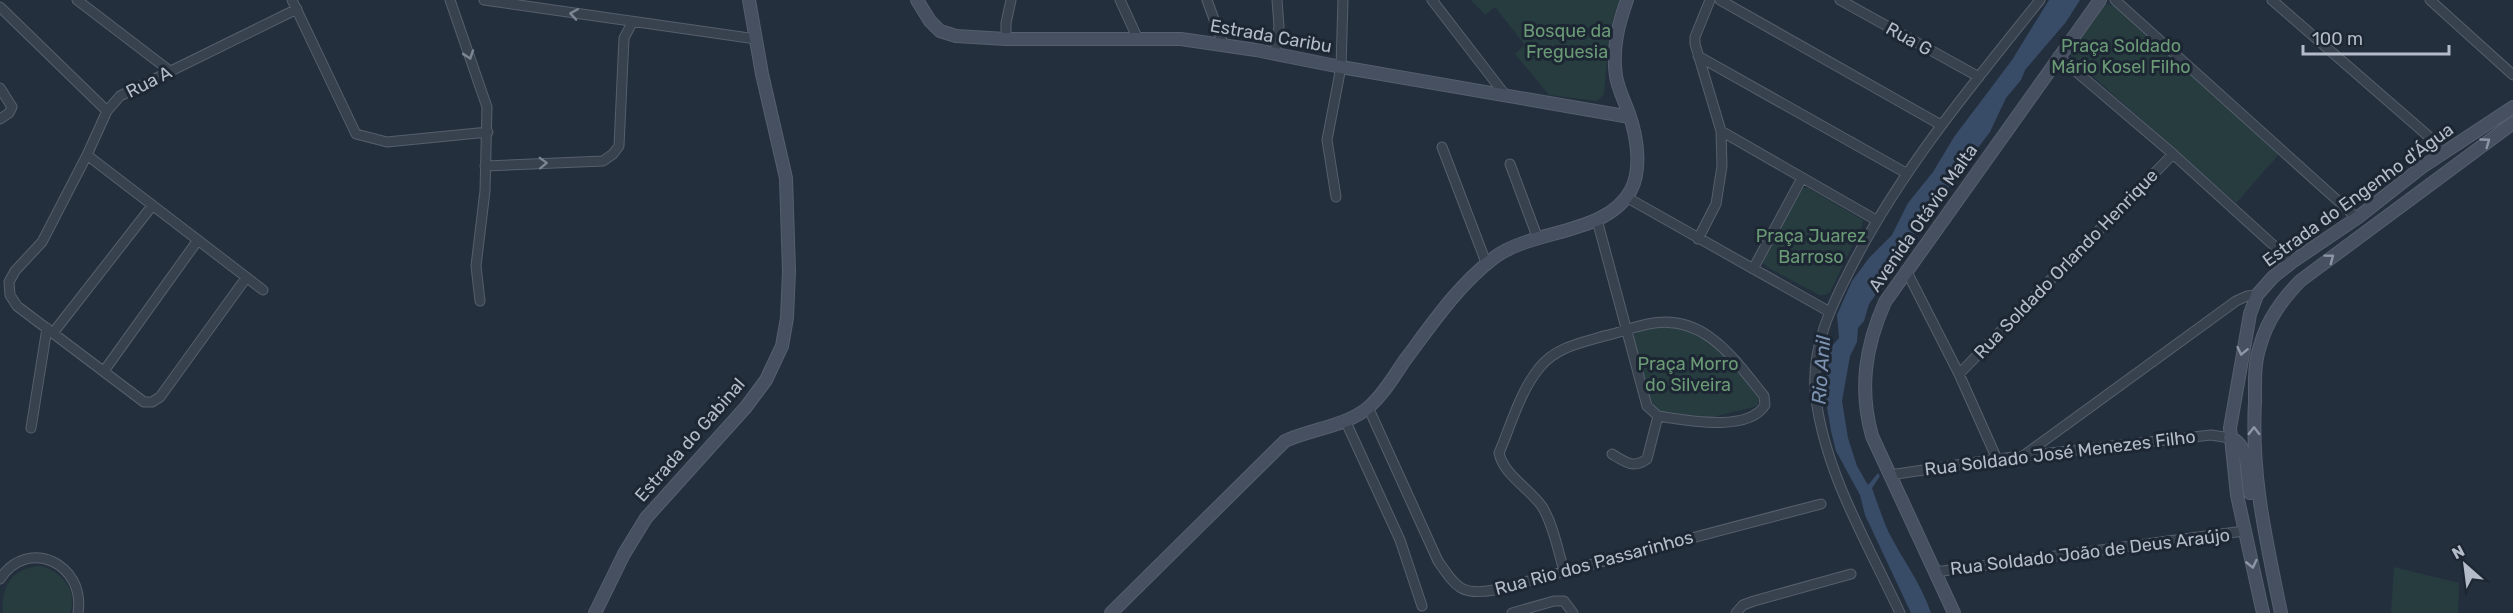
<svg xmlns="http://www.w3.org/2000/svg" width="2513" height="613" font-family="Rubik,sans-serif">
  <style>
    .green { fill: #263c3f }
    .water { fill: #394c67 }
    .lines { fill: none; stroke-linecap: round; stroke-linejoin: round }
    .street-casing { stroke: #565f6c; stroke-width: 11 }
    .secondary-casing { stroke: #565f6c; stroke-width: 14 }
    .street { stroke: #38414e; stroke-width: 9 }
    .secondary { stroke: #465061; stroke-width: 12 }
    .oneway { stroke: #7c8592 }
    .oneway2 { stroke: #8e96a5 }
    .labels { text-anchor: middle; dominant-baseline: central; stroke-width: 6; stroke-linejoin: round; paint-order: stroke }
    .park-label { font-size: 18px; fill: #6b9a76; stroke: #1d2633 }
    .street-label { font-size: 18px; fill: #b4bcc9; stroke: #1d2633 }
    .water-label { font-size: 20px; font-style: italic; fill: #7c92b1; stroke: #1d2633 }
  </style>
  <rect width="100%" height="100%" fill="#242f3e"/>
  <path class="green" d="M1471,0H1619L1610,29L1604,94L1597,101L1549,95L1515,54L1525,45L1495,7L1485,15Z
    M2106,4L2114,6L2280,153L2236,203L2073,59L2070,53L2072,47L2100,7Z
    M1803,188H1808L1863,220L1862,226L1830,292L1825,295H1819L1767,267L1762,262L1763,255Z
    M1684,326L1718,346L1757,395L1759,401L1757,406L1709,418L1661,412L1656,409L1651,401L1634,341V335L1644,327Z
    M42,566C63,573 78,590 70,613H3C0,585 14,567 42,566Z
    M2394,567L2459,583L2458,613H2391Z"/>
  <path class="water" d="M2049,0H2080L2066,22L2025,70L2021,80L2006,98L1990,132L1960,171L1952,184L1940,197L1920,227L1904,245L1887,279L1869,304L1864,321L1858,328L1857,342L1850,356L1842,401L1848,438L1857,466L1868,485L1878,473L1880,476L1872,488C1877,502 1882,517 1888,531C1902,559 1921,583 1931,613H1911L1865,515L1860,495L1836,451L1831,431L1824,389L1826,364L1832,346L1839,338L1837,315L1852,281L1869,258L1892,235L1908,203L1933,172L1954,137L2012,60Z"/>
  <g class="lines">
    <defs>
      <path id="street" d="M77,0L170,71
        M292,0L356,134L387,142L488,132
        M450,0L487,107L485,191L476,266L480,301
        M484,0L756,39
        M1120,0L1137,37
        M1207,0L1223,44
        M1432,0L1506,96
        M1720,0L1941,125
        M1840,0L1979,77
        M2115,0L2357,218
        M2272,0L2434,141L2442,154
        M2430,0L2513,75
        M0,7L107,111
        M1006,39V23L1011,0
        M1275,54L1279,26L1277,0
        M1698,56L1906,173
        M2058,56L2173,154L2292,262
        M0,88L12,107L9,113L0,119
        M1721,131L1876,220
        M1442,147L1487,265
        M87,155L263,290
        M1510,164L1538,239
        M485,166L603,161L613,154L619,146L624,38L632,23
        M1336,197L1327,140L1341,67L1343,0
        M1626,197L1828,311
        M1698,239L1716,204L1722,166L1721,131L1695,44V37L1710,0
        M1753,269L1802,178
        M1906,270L1959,374L1997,459
        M246,278L160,397L152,402H144L17,306L10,295L9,282L15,271L42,242L87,155L107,111L120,96L297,9
        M53,333L152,206
        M104,371L198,240
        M1959,374L2173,154
        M1368,407L1438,561C1456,587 1461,596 1494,590L1821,504
        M1345,420L1400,540L1422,606
        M31,428L47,328
        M1612,454C1625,462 1633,469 1647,459L1658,416
        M2023,456L2236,301L2247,296L2257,295
        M1890,475L1997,459L2211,435L2230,438
        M1564,571C1558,551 1554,527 1543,508C1531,489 1504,476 1499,453C1511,425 1520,391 1540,367C1556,347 1581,343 1604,336C1619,333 1633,327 1648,324C1704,312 1734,359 1764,396L1765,405C1748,433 1685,420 1658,416L1647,406L1597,220
        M1935,572L2244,531
        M0,579C28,536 86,564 78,613
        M1512,613L1554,601H1564L1573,613
        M1736,613L1743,605L1754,601L1851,574
        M1900,613C1868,544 1826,475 1816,399C1809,349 1832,304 1854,262C1904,166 1973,84 2040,0"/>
      <path id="secondary" d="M917,0L930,21L940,31L956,36L1006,39H1181L1256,50L1341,67L1630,117
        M2230,438C2250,444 2247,476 2250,493
        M595,613L624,554L646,518L746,407L766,380L782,346L787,318L789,271L786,178L762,74L749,0
        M1111,613L1285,441C1311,429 1347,426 1369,407C1384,394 1394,376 1405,360C1432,324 1458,285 1495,257C1533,229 1607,235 1631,190C1642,169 1637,136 1629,114C1625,102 1618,89 1616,76C1612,49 1618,25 1627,0
        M1954,613L1872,436C1859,389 1865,347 1885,302L2100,0
        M2263,613L2237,495L2230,428L2250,314L2257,295L2273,277L2292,262L2357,218L2422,167L2513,107
        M2281,613C2266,539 2251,477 2255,401C2255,382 2254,364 2260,346C2267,320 2282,300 2300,281L2513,123"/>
    </defs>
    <use href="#street" class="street-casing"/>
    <use href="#secondary" class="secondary-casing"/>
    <use href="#street" class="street"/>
    <use href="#secondary" class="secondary"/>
  </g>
  <defs><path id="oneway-chevron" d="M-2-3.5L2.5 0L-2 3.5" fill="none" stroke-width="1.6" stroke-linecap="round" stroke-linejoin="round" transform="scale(1.5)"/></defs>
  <g class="oneway">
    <use href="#oneway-chevron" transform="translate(574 14) rotate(-171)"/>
    <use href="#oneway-chevron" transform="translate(469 55) rotate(71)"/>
    <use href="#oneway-chevron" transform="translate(543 163) rotate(-2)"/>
  </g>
  <g class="oneway2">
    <use href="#oneway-chevron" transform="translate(2486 142) rotate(-36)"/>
    <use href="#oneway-chevron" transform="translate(2330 258) rotate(-37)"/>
    <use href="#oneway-chevron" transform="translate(2242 351) rotate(102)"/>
    <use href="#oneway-chevron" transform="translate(2254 431) rotate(-90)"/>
    <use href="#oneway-chevron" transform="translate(2252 564) rotate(77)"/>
  </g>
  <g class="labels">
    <g class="park-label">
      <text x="1567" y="31">Bosque da<tspan x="1567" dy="21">Freguesia</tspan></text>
      <text x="2121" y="46">Praça Soldado<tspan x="2121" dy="21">Mário Kosel Filho</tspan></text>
      <text x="1811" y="236">Praça Juarez<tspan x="1811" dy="21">Barroso</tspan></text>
      <text x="1688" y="364">Praça Morro<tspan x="1688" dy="21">do Silveira</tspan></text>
    </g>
    <g class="street-label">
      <text transform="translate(1271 36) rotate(10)">Estrada Caribu</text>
      <text transform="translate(1909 39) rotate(29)">Rua G</text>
      <text transform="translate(149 82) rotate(-27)">Rua A</text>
      <text transform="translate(2358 195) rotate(-36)">Estrada do Engenho d'Água</text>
      <text transform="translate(1923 218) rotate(-55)">Avenida Otávio Malta</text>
      <text transform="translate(2066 264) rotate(-46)">Rua Soldado Orlando Henrique</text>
      <text transform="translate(690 440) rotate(-49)">Estrada do Gabinal</text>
      <text transform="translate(2060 453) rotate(-7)">Rua Soldado José Menezes Filho</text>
      <text transform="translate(2090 552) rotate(-7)">Rua Soldado João de Deus Araújo</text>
      <text transform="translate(1594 563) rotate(-15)">Rua Rio dos Passarinhos</text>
    </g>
    <g class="water-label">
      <text transform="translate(1821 370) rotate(-86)">Rio Anil</text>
    </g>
  </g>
  <g transform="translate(2465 565) rotate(332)" stroke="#1d2633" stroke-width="4.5" paint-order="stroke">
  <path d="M0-4.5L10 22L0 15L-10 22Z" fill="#b4bcc9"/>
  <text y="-9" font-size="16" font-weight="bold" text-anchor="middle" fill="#b4bcc9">N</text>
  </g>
  <path d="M2303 45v9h146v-9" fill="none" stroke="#b4bcc9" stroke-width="3"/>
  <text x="2312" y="45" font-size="18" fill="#b4bcc9" stroke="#1d2633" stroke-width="4.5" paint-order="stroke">100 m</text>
</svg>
